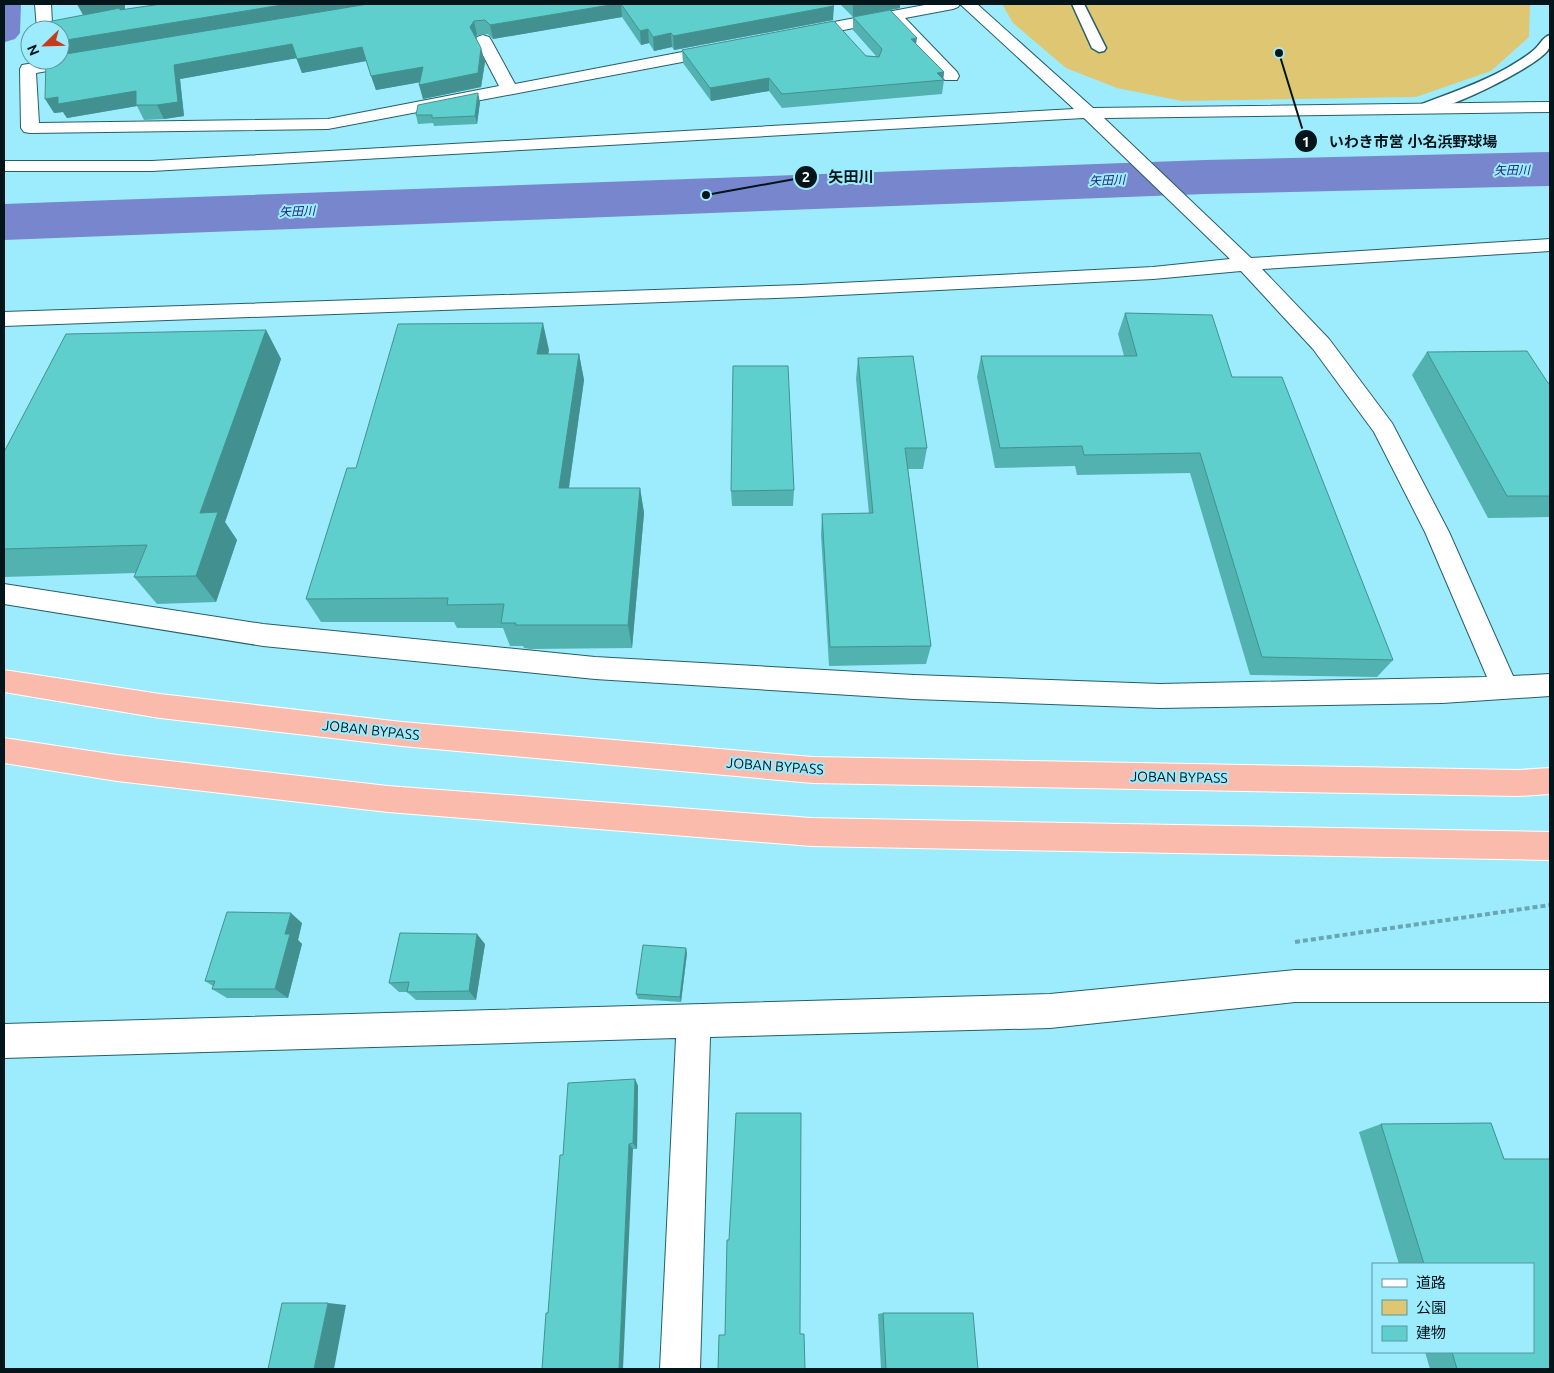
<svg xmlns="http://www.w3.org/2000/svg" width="1554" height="1373" font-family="Ubuntu,'Noto Sans JP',sans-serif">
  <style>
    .green { fill: #dec673 }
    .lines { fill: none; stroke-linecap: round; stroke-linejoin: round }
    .canal { fill: #7887cd; fill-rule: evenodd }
    .river { fill: #7887cd; fill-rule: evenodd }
    .service-casing { stroke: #265e6a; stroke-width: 3 }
    .minor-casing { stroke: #265e6a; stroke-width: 2 }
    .trunk-casing { stroke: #fff; stroke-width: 2 }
    .path { stroke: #6aa5b3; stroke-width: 4; stroke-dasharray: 5 3; stroke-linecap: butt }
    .service { fill: #fff; fill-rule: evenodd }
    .minor { fill: #fff; fill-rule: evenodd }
    .trunk { fill: #fbbbac; fill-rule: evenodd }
    .wall { fill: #52b2b0 }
    .shaded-wall { fill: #429190 }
    .building { fill: #5fcfcd; stroke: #429190 }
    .labels { text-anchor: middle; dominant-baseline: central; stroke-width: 4; stroke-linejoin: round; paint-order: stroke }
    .far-water-label { font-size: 12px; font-style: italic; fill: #1d1e70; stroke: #9decfe }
    .street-label { font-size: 14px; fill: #01151a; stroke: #9decfe }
    .leader { fill: none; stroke: #01151a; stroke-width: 2 }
    .callout-dot { fill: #01151a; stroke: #9decfe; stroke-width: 2 }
    .mark-label { font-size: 15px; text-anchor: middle; font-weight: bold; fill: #fff }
    .callout-label { font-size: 15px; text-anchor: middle; font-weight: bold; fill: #01151a; stroke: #9decfe; stroke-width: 4; stroke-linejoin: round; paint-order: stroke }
  </style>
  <rect width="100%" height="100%" fill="#9decfe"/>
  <path class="green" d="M1002,4H1530L1529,37L1491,71L1416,97L1182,101L1117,88L1066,68L1013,23Z"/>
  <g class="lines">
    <path class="canal" d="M4,4H21L20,33L15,39L5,42Z"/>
    <path class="river" d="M1550,152V186L1205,194L4,240V204L1205,160Z"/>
    <defs>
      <path id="service" d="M1072,4H1084L1106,48L1104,51L1099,52L1092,48Z
        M1550,35C1550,40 1551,46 1548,50C1537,67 1436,117 1417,112L1415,109L1417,106C1447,94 1479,84 1507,68C1517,62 1528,56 1536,48C1541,43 1543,37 1550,35Z"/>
      <path id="minor" d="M35,4H51L52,23L84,17L90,19L92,22L90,25L60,31L37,30Z
        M930,4H977L1093,108L1550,102V112L1104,118L1251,258L1550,239V251L1262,269L1329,339L1392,423L1449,532L1513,676L1550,674V696L1442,703L1160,708L914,699L595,679L263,646L4,604V584L263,624L595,657L914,675L1160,684L1487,677L1425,532L1374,432L1313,349L1241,271L1153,279L801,297L4,326V312L801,285L1153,267L1230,259L1084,118L152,171H4V161H152L1074,109L960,4L958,7L953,9L905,18L957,72L959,76L957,80H945L890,21L802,38L796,36L794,33L796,30L802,28Z
        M483,35L489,37L491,40L515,84L719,45L725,47L727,50L725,53L719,55L328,129L30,133L24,132L21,128L20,69L22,65L82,55L88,57L90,60L88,63L82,65L36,73L39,123L328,119L499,86L475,40L477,37Z
        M1295,970H1550V1002H1295L1050,1028L710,1037L700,1369H660L676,1038L4,1058V1024L1050,994Z"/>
      <path id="trunk" d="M4,670L160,694L402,722L813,757L1518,770L1550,768V794L1518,796L813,783L402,746L160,718L4,692Z
        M4,738L117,755L388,786L811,818L1550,832V860L811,846L388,812L117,781L4,763Z"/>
    </defs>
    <use href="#service" class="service-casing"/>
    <use href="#minor" class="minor-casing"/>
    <use href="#trunk" class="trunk-casing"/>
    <path class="path" d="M1295,942L1550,905"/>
    <use href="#service" class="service"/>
    <use href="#minor" class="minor"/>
    <use href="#trunk" class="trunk"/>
  </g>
  <path class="wall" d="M77,4H125V9L121,10L161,4H832L833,20L674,50L672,47L654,51L649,43L641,45L622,17L493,39L488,34L477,35L476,37L485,62L481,87L423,99L420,82L376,90L366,61L302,73L296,58L180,79L184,116L164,119L144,120L137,106L67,118L63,112L54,113L60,60L83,15Z
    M840,4H900V8L853,17Z
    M853,17L916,44L944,72L943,79L944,80L942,94L782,108L769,91L711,101L683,63L682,50L876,56L853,30Z
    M480,102L477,124L434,126L433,123L418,124L416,115Z
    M1125,313L1232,377L1393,660L1377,677L1250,675L1190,473L1077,475L1075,466L995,468L977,377L981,356H1124L1118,334Z
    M266,330L281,359L225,522L237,540L216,602L157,604L134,577L136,573L4,577V452Z
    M549,350L548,354H579L584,380L569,488H640L644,513L632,648L530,649L524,648L523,646H510L503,628H457L454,622H321L306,599L356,468Z
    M1427,352L1548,383H1550V517L1488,518L1412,375Z
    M858,358L927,448L923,469H908L931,646L926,664L829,666L821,535L822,514H869L856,379Z
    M794,490L793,506H732L731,491Z
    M302,923L298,940L302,944L288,998H227L212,989L213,986L205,981Z
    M485,944L476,1000H416L407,992H399L389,983Z
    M687,953L681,1002L638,999L636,994Z
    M635,1079L638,1086L637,1149H633L548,1313L563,1155Z
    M1491,1123L1504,1159H1550V1369H1430L1425,1352H1533V1264H1399L1359,1132L1381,1124Z
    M883,1313L978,1369H881L878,1314Z"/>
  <path class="shaded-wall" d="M77,4H125V9L121,10L127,22L84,16Z
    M288,4H375L60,57V41Z
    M616,4H621L622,17L493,39L490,25Z
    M853,4H900V8L853,17Z
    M834,6L833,20L674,50L673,36Z
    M474,21L477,35L473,41L470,27Z
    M648,29L649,43L641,45L640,31Z
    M671,33L672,47L654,51L653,37Z
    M917,38L915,51L911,39Z
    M292,44L298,58L180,79L184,116L164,119L157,105L174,65Z
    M362,47L366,61L302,73L297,59Z
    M481,48L485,62L481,87L423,99L419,85Z
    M423,67L427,81L376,90L371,76Z
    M944,72L943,81L937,73Z
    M769,78V91L711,101L710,88Z
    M136,91L137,106L67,118L63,112L54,113L45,99L58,97Z
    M478,93L480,102L477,124L475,116Z
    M543,323L549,350L544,380L537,354Z
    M266,330L281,359L225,522L237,540L216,602L196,576L200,513Z
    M579,354L584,380L565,514L559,488Z
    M640,488L644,513L632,648L628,625Z
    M291,913L302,923L298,940L302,944L288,998L275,989L285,934Z
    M477,934L485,944L476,1000L469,991Z
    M686,948L687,953L681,1002L680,997Z
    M635,1079L638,1086L637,1149L633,1143Z
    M629,1144L633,1149L623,1369H619Z
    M328,1303L346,1305L334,1369H314Z"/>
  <path class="building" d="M161,4H288L60,41V30H47V22L120,8V10Z
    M368,4H616L490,25L485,20L474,21L470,27L481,48L478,73L419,85L423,67L371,76L362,47L297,59L292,44L174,65L178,102L157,105H136V91L58,104V97L45,99L46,60H60V55Z
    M621,4H832L834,6L673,36L671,33L653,37L648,29L640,31Z
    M890,10L917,38L911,39L944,72L937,73L944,80L782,94L769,78L710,88L682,50L834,21L866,56L879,57L882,49L853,17Z
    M478,93L475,116L432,118V115H416L418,105Z
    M1125,313L1212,315L1232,377H1282L1393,660L1262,657L1200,453L1084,455L1082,446L1000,448L981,356H1137Z
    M543,323L537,354H579L559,488H640L628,625H515L516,623H501L504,604L447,605L448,598L306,599L347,468H356L398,324Z
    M266,330L200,513L218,512L196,576L134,577L147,545L4,549V452L66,334Z
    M1527,351L1548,383H1550V496H1507L1427,352Z
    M913,356L927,448H905L931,646L830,647L822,514L873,513L858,358Z
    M733,366H788L794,490L731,491Z
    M227,912L291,913L285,934H290L275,989H212L215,981H205Z
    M400,933L477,934L469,991L407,992L409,982L389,983Z
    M643,945L686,948L680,997L636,994Z
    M635,1079L633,1143L629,1144L619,1369H542L546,1313H548L560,1155H563L568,1083Z
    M736,1113H801L800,1334H804L805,1369H718L719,1335H725L727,1240H729Z
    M1491,1123L1504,1159H1550V1369H1457L1452,1352H1533V1264H1424L1381,1124Z
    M282,1303H328L314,1369H268Z
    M883,1313H973L978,1369H886Z"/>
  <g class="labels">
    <g class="far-water-label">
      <text transform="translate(1512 170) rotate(-1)">矢田川</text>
      <text transform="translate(1107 180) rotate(-2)">矢田川</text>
      <text transform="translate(297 211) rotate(-2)">矢田川</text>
    </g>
    <g class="street-label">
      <text transform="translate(371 730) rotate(6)">JOBAN BYPASS</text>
      <text transform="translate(775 766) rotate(4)">JOBAN BYPASS</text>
      <text transform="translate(1179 777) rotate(1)">JOBAN BYPASS</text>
    </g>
  </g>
  <path class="leader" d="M1279 53L1306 141M706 195L806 177"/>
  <g class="callout-dot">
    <circle cx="1279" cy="53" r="5"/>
    <circle cx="706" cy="195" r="5"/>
    <circle cx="1306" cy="141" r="12"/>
    <circle cx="806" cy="177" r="12"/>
  </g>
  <g class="mark-label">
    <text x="1306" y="147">1</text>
    <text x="806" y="182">2</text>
  </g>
  <g class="callout-label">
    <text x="1413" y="147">いわき市営 小名浜野球場</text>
    <text x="851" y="182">矢田川</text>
  </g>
  <rect width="1554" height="1373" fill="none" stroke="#01151a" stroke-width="10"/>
  <rect x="1372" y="1263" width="162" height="90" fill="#9decfe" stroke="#5f96a3"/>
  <rect x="1382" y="1279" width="25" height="8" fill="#ffffff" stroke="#5f96a3"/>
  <text x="1416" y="1288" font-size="15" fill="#01151a">道路</text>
  <rect x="1382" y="1300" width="25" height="15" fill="#dec673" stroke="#5f96a3"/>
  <text x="1416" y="1313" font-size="15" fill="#01151a">公園</text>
  <rect x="1382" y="1326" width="25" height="15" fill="#5fcfcd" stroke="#5f96a3"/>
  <text x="1416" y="1338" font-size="15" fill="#01151a">建物</text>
  <g transform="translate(45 45) rotate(247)"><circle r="24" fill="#9decfe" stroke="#5f96a3"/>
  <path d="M0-4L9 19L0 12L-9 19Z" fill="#c63b1c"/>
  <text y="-8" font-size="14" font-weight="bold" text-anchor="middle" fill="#01151a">N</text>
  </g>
</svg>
